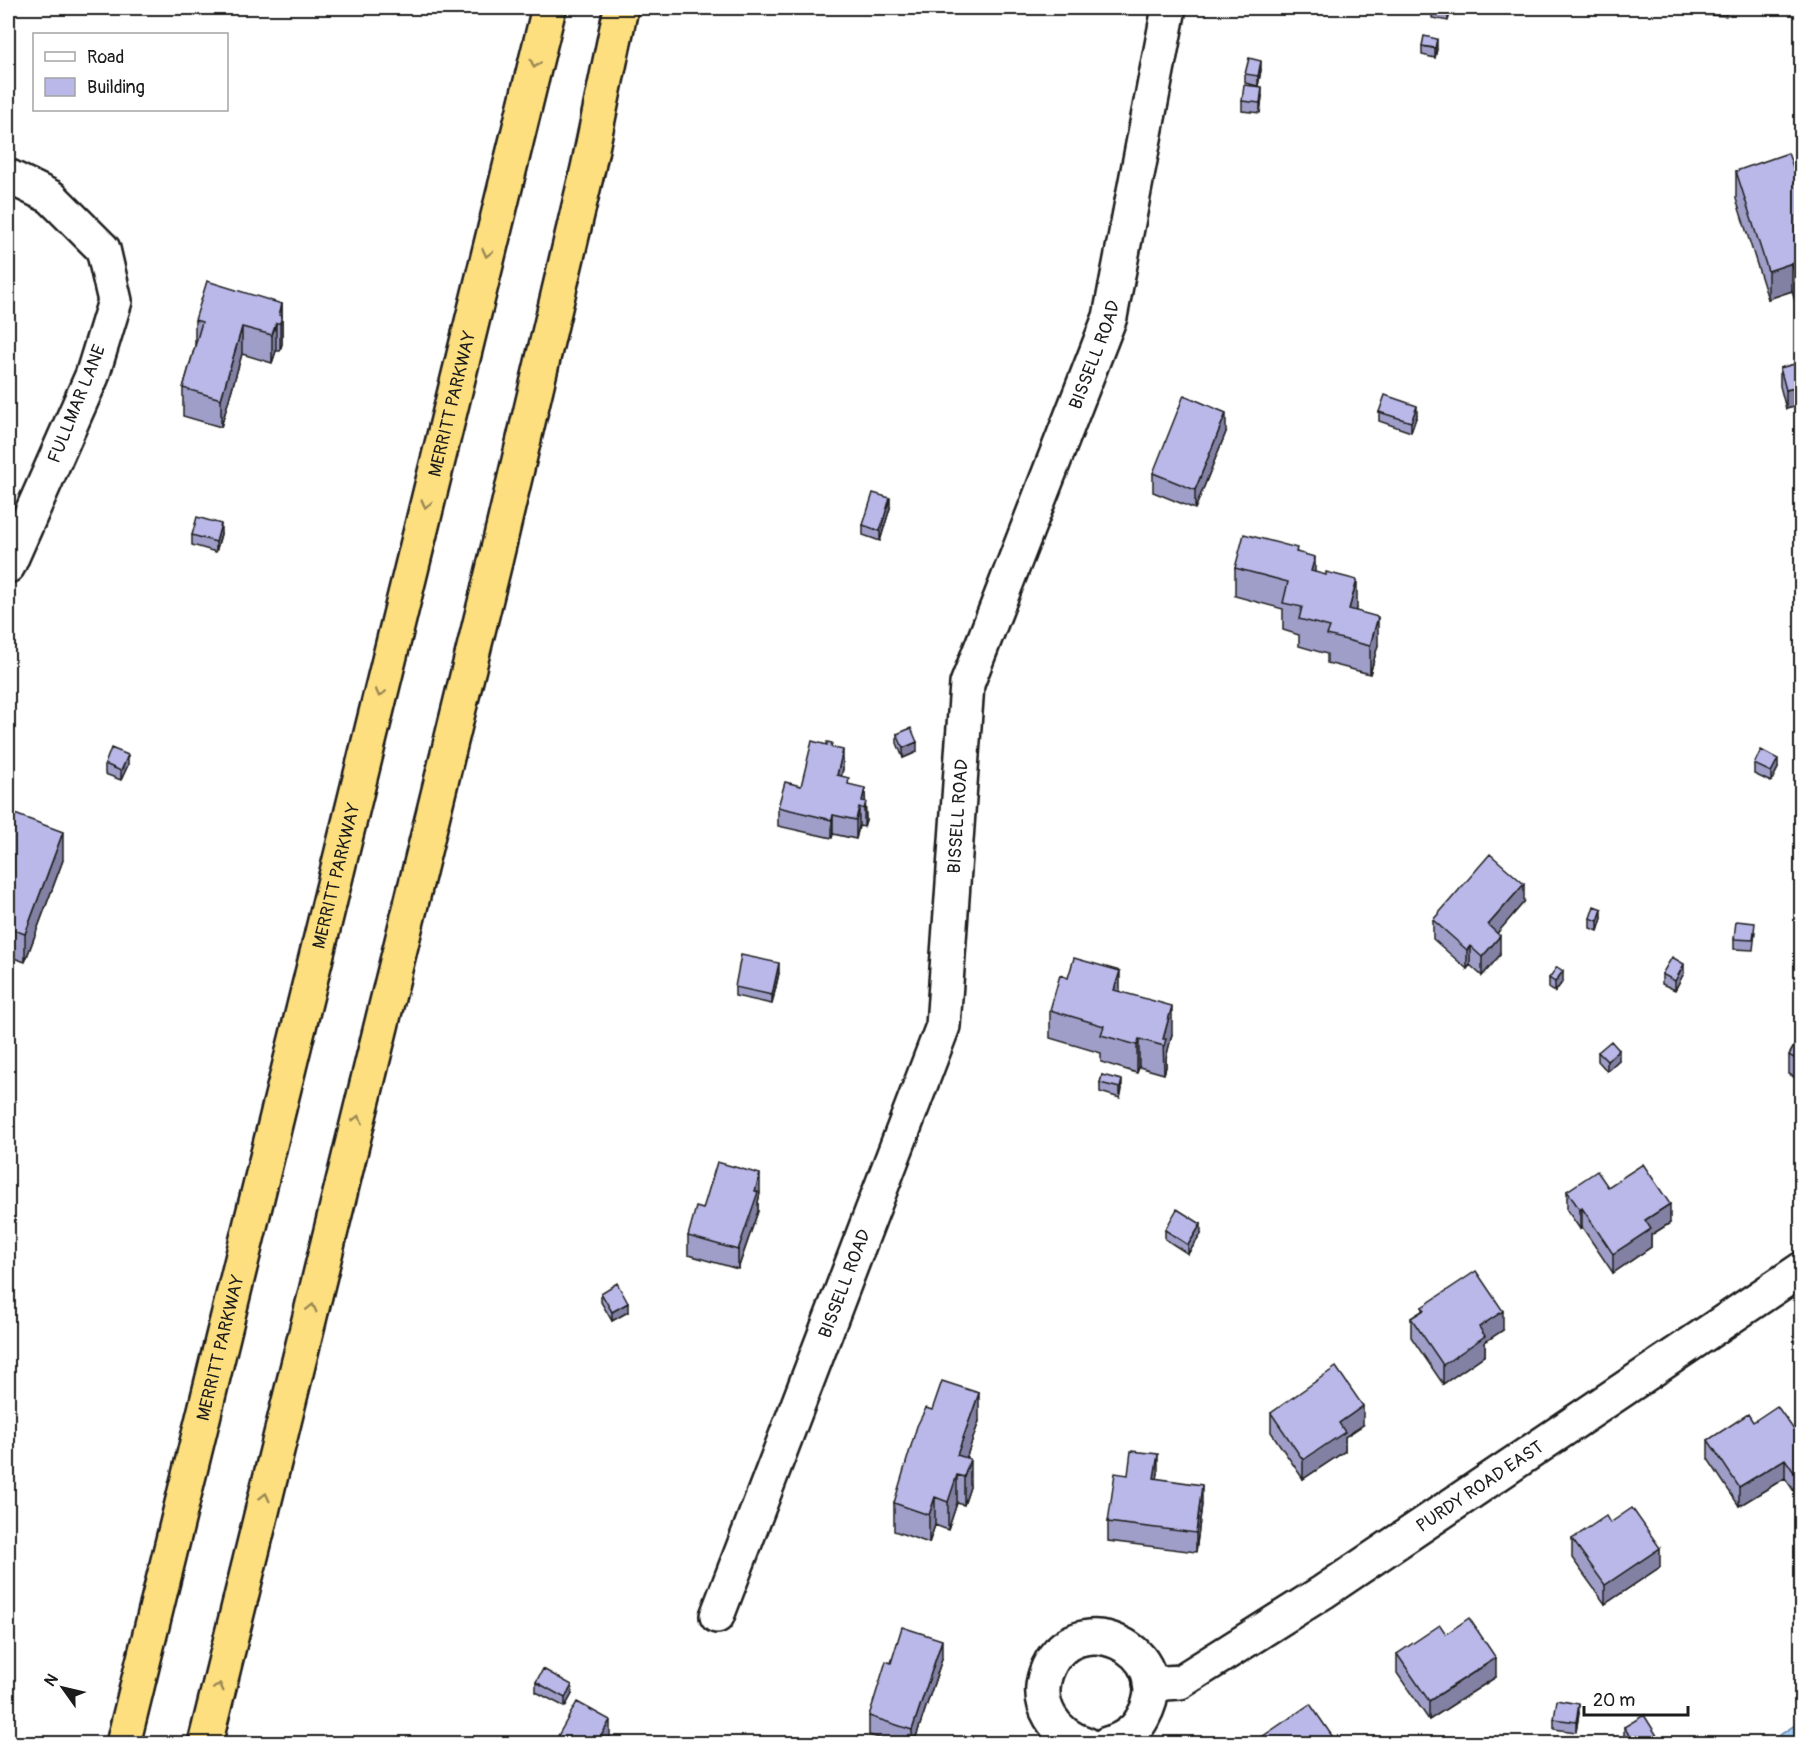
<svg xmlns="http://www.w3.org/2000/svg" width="1809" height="1751" font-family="Pangolin,sans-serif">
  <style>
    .water { fill: #9ecdf9; stroke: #6a86a1; stroke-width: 1.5 }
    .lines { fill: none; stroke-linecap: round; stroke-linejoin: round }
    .minor-casing { stroke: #1c1c1c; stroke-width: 38 }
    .highway-casing { stroke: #1c1c1c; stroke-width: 38 }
    .minor { stroke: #fff; stroke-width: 33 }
    .highway { stroke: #fddf80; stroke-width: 33 }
    .wall { fill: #9f9ec8; stroke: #1c1c1c; stroke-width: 1.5 }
    .shaded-wall { fill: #8281a3; stroke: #1c1c1c; stroke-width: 1.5 }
    .building { fill: #b9b8e9; stroke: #1c1c1c; stroke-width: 1.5 }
    .oneway { stroke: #988753 }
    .labels { text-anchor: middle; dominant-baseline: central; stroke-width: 6; stroke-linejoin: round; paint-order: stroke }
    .street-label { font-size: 18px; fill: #1c1c1c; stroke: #fff }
  </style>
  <rect width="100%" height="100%" fill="#fff"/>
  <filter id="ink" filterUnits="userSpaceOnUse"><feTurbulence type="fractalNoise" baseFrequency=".0167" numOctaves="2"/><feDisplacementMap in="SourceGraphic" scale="12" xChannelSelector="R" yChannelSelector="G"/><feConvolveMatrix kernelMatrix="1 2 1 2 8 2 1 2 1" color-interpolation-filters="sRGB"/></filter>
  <g filter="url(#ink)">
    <path class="water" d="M1801,1721V1743H1768Z"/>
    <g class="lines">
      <defs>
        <g id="minor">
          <path d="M8,176L51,197L103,249L115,301L92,376L8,566"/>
          <path id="s1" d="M717,1616L943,1026L967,684L1110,317L1169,8"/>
          <path id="s2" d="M1150,1684L1180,1682L1323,1592L1802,1269"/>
          <path d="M1086,1744C1055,1735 1035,1705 1046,1673C1072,1600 1181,1650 1143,1717C1136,1731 1123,1740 1107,1744"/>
        </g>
        <g id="highway">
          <path id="s3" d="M123,1744L549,8"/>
          <path d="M205,1744L495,562L588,168L621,8"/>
        </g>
      </defs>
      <use href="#minor" class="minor-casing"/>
      <use href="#highway" class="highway-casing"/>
      <use href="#minor" class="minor"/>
      <use href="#highway" class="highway"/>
    </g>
    <path class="wall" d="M1432,8H1451L1448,21L1432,18Z
      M1690,8H1726V16L1690,14Z
      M1422,46L1437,49L1435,58L1422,55Z
      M1261,70L1258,86L1245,83V74Z
      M1262,96L1260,113L1242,111V101Z
      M1736,171L1802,192L1799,314L1792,291L1768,299L1736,199Z
      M282,304V344L280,351H276L272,363L242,354L221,427L183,416V388L195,346V320Z
      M1802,362V405L1786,409L1780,386V368Z
      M1379,412L1417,415L1411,432L1379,421Z
      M1226,432L1195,509L1153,492V473Z
      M890,508L880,541L863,535V525Z
      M221,534L216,552L192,545V535Z
      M1297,552L1315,572L1357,608L1356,611L1378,645L1370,674L1327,663V654L1299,646V635L1283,630V609L1235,596V568Z
      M897,734L917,752L903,758L897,743Z
      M832,748L843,769L841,776L865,802L866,821L864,827L859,826L856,839L833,834L832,838L778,826V807L801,786Z
      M105,764L128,765L121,780L105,774Z
      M1754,764L1778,768L1771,782L1754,774Z
      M8,826L63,860L25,962L8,956Z
      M1524,902L1497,933L1500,955L1482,976L1470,965L1467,969L1433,939V920Z
      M1590,918H1602L1598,931L1590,928Z
      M1755,932L1753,950L1734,949V939Z
      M779,973L772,1004L735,996V987Z
      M1684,973L1675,990L1662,984V974Z
      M1549,978L1563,981L1555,992L1549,988Z
      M1120,992L1172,1034L1166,1058V1067L1164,1074L1139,1067L1137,1073L1101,1062V1053L1050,1038V1010Z
      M1802,1008V1082L1789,1074V1055L1801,1034L1799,1032V1013Z
      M1598,1052L1619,1060L1607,1071L1598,1061Z
      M1102,1075L1122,1089L1120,1098L1100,1092V1083Z
      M1608,1187L1670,1223L1651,1235V1247L1613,1273L1582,1227L1580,1229L1567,1210V1191Z
      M760,1193L758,1202V1211L738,1269L688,1255V1236L703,1209Z
      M1165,1230L1201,1234L1188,1254L1165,1239Z
      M601,1293L628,1312L612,1321L601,1302Z
      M1422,1307L1503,1330L1485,1342V1355L1443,1384L1411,1337V1318L1422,1311Z
      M932,1410L979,1421L966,1458L970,1487L964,1505L957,1503L948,1530L935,1525L929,1543L894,1531V1503Z
      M1271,1413L1363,1425L1345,1437V1451L1303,1479L1271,1432Z
      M1753,1422L1802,1441V1503L1785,1478L1739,1506L1708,1459V1440Z
      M1158,1473L1157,1479L1202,1504L1196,1552L1108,1541V1522L1128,1475Z
      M1572,1539L1660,1567L1605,1604L1572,1558Z
      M1446,1634L1496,1677L1429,1720L1397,1673V1654Z
      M942,1659L914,1743H896L869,1735V1716L891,1663Z
      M536,1682L572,1694L565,1707L536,1692Z
      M1579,1713L1576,1732L1554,1729V1719Z
      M1624,1727L1659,1743H1628L1624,1737Z"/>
    <path class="shaded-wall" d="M1448,8H1451L1448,21Z
      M1437,39V49L1435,58V48Z
      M1261,61V70L1258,86V76Z
      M1262,87V96L1260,113V103Z
      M1792,263V291L1768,299V271Z
      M1802,286V314H1799V287Z
      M282,304V344L280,351V323L279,315Z
      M276,323V351L272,363V335Z
      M242,327V354L221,427V399Z
      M1802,386V405L1786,409V390Z
      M1417,406V415L1411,432V422Z
      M1226,413V432L1195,509V490Z
      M890,498V508L880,541V531Z
      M221,524V534L216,552V542Z
      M1315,557V585L1311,571Z
      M1357,580V608L1349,637V609Z
      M1378,617V645L1370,674V646Z
      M917,742V752L903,758V748Z
      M843,750V769L837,794V775Z
      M128,755V765L121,780V771Z
      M1778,759V768L1771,782V772Z
      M865,788L866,821L864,827V809L862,801Z
      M859,807V826L856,839V820Z
      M833,815V834L832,838V820Z
      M63,832V860L25,962V934Z
      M1524,884V902L1488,944V925Z
      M1602,909V918L1598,931V921Z
      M1500,936V955L1482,976V957Z
      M1470,946V965L1467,969V950Z
      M779,963V973L772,1004V995Z
      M1684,964V973L1675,990V981Z
      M1120,971V999L1114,990Z
      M1563,971V981L1555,992V982Z
      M1172,1006V1034L1166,1058V1067L1164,1074L1163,1039Z
      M1139,1039V1067L1137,1073V1045Z
      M1619,1050V1060L1607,1071V1061Z
      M1122,1080V1089L1120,1098V1088Z
      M760,1174V1193L758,1202V1211L738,1269V1250Z
      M1670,1204V1223L1651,1235V1247L1613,1273V1254L1645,1220Z
      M1582,1208V1227L1580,1229V1210Z
      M1201,1224V1234L1188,1254V1245Z
      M628,1303V1312L612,1321V1312Z
      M1503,1311V1330L1485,1342V1355L1443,1384V1365L1479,1327Z
      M979,1393V1421L960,1476L957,1475V1503L948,1530V1502L957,1455Z
      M1363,1406V1425L1345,1437V1451L1303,1479V1460L1339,1423Z
      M1158,1454V1473L1154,1497V1478Z
      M970,1459V1487L964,1505V1477Z
      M1785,1459V1478L1739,1506V1487Z
      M1202,1485V1504L1196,1552V1533Z
      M935,1497V1525L929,1543V1515Z
      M1660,1548V1567L1605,1604V1585Z
      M942,1640V1659L914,1743H912V1730Z
      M1496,1658V1677L1429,1720V1701Z
      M572,1685V1694L565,1707V1698Z
      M1579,1704V1713L1576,1732V1722Z
      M610,1720V1739L608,1743H597Z"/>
    <path class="building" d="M1432,8H1448V11Z
      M1424,36L1437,39L1435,48L1422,46Z
      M1249,58L1261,61L1258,76L1245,74Z
      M1244,85L1262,87L1260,103L1242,101Z
      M1788,153L1802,192V286L1799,287L1792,263L1768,271L1736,171Z
      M207,281L282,304L279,315L282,316L280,323H276L272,335L242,327L221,399L183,388L202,322L195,320Z
      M1802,362V386L1786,390L1780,368Z
      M1184,395L1226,413L1195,490L1153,473Z
      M1385,395L1417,406L1411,422L1379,412Z
      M873,493L890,498L880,531L863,525Z
      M197,517L221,524L216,542L192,535Z
      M1244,534L1297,548L1296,552L1315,557L1311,571L1326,575V572L1357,580L1349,609L1378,617L1370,646L1327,635L1330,627L1299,619L1302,607L1283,603L1288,582L1235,568Z
      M911,728L917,742L903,748L897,734Z
      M812,741L827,745V742L832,743L831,747L843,750L837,775L849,778L848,784L865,788L862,801L866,802L864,809L859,807L856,820L833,815L832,820L778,807L785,782L801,786Z
      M111,748L128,755L121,771L105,764Z
      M1761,750L1778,759L1771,772L1754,764Z
      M12,813L63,832L25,934L8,928V826Z
      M1490,854L1524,884L1488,925L1500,936L1482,957L1470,946L1467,950L1433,920Z
      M1594,906L1602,909L1598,921L1590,918Z
      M1736,921L1755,923L1753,940L1734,939Z
      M741,955L779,963L772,995L735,987Z
      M1672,957L1684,964L1675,981L1662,974Z
      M1074,958L1120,971L1114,990L1172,1006L1163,1039H1166L1164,1046L1139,1039L1137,1045L1101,1035L1104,1026L1050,1010L1060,975L1068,978Z
      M1557,967L1563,971L1555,982L1549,978Z
      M1802,1033V1063L1789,1055Z
      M1611,1041L1619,1050L1607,1061L1598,1052Z
      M1102,1075L1122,1080L1120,1088L1100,1083Z
      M717,1162L760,1174L755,1191L758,1192L738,1250L688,1236L696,1207L703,1209Z
      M1643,1164L1670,1204L1645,1220L1651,1229L1613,1254L1582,1208L1580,1210L1567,1191L1597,1171L1608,1187Z
      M1177,1209L1201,1224L1188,1245L1165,1230Z
      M1476,1271L1503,1311L1479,1327L1485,1336L1443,1365L1411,1318L1424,1310L1422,1307Z
      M617,1283L628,1303L612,1312L601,1293Z
      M1336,1367L1363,1406L1339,1423L1345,1432L1303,1460L1271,1413Z
      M942,1381L979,1393L957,1455L970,1459L964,1477L957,1475L948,1502L935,1497L929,1515L894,1503L917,1426L926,1408L932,1410Z
      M1777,1406L1802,1441V1484L1785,1459L1739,1487L1708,1440L1748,1414L1753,1422Z
      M1131,1451L1158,1454L1154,1478L1202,1485L1196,1533L1108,1522L1115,1473L1128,1475Z
      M1632,1508L1660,1548L1605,1585L1572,1539L1606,1516L1610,1523Z
      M1469,1618L1496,1658L1429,1701L1397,1654L1440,1625L1446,1634Z
      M902,1627L942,1640L912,1730L869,1716L886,1661L891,1663Z
      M543,1669L572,1685L565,1698L536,1682Z
      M1557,1700L1579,1704L1576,1722L1554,1719Z
      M577,1702L610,1720L597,1743H554Z
      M1310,1704L1337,1743H1253Z
      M1644,1715L1659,1739L1652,1743H1634L1624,1727Z"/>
    <defs><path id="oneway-chevron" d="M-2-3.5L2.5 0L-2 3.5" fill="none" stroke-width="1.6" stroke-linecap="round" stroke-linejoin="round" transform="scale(1.5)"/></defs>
    <g class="oneway">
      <use href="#oneway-chevron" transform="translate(535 64) rotate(105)"/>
      <use href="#oneway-chevron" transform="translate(487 253) rotate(104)"/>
      <use href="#oneway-chevron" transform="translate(426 504) rotate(104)"/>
      <use href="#oneway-chevron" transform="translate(380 693) rotate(104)"/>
      <use href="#oneway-chevron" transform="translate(358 1119) rotate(-76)"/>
      <use href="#oneway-chevron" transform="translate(312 1308) rotate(-76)"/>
      <use href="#oneway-chevron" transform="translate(265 1497) rotate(-76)"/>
      <use href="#oneway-chevron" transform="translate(219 1687) rotate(-76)"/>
    </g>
  </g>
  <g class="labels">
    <g class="street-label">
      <text stroke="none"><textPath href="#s1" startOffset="1328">BISSELL ROAD</textPath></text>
      <text stroke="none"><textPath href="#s3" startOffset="1380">MERRITT PARKWAY</textPath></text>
      <text transform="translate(77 404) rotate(-68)">FULLMAR LANE</text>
      <text stroke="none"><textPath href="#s1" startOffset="842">BISSELL ROAD</textPath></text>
      <text stroke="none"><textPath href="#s3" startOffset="894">MERRITT PARKWAY</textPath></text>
      <text stroke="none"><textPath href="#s1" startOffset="356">BISSELL ROAD</textPath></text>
      <text stroke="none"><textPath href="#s3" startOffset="408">MERRITT PARKWAY</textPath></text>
      <text stroke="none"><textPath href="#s2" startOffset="388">PURDY ROAD EAST</textPath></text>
    </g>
  </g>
  <rect width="1809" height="1751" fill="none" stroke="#fff" stroke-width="30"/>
  <rect x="15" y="15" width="1779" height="1721" fill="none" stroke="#1c1c1c" stroke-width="2" filter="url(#ink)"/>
  <rect x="33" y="33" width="195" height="78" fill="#ffffff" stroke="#a4a4a4" stroke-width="1.5"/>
  <rect x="45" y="52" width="30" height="9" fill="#ffffff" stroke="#a4a4a4" stroke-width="1.5"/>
  <text x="87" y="63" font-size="18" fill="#1c1c1c">Road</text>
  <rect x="45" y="78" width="30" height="18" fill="#b9b8e9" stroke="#a4a4a4" stroke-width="1.5"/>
  <text x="87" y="93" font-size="18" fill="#1c1c1c">Building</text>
  <g transform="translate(63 1688) rotate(304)" stroke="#ffffff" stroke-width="4.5" paint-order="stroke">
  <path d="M0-4.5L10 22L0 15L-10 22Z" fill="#1c1c1c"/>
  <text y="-9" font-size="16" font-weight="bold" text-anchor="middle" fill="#1c1c1c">N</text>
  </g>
  <path d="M1584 1706v9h104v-9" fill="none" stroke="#1c1c1c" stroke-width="3"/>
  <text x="1593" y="1706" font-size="18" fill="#1c1c1c" stroke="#ffffff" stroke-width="4.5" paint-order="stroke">20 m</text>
</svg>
